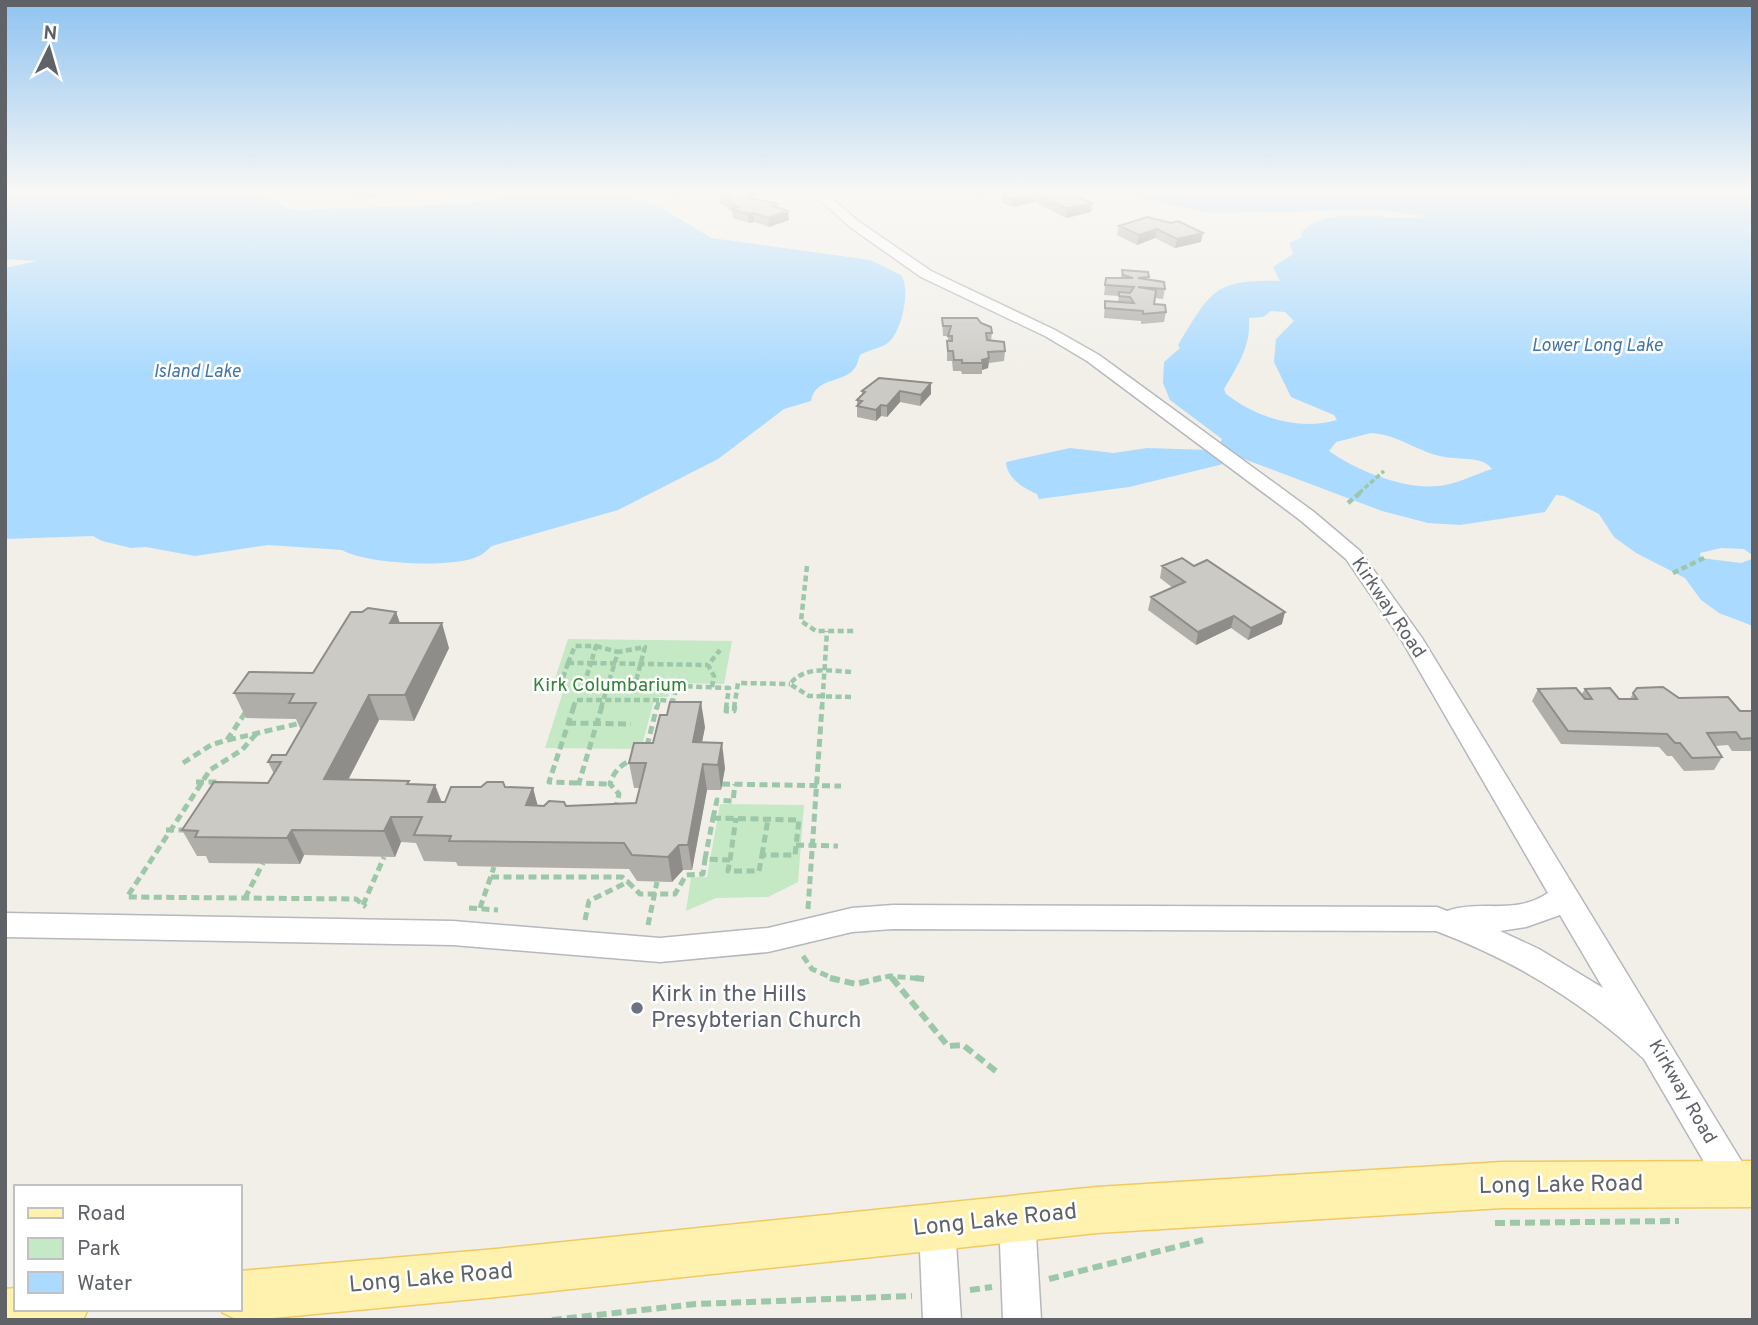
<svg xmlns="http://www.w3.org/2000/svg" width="1758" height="1325" font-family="Overpass,sans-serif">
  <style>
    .green { fill: #c5e8c5 }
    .water { fill: #aadaff; fill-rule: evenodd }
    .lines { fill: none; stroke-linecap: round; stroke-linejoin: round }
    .minor-casing { stroke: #b5b8bc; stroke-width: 3 }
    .major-casing { stroke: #f2c960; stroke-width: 3 }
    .path-far3 { stroke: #9cc7a9; stroke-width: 3.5; stroke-dasharray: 5 2.5; stroke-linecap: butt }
    .path-far2 { stroke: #9cc7a9; stroke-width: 4.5; stroke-dasharray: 6 3.5; stroke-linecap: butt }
    .path-far1 { stroke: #9cc7a9; stroke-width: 5; stroke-dasharray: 8 4.5; stroke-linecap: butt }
    .path { stroke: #9cc7a9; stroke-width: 6; stroke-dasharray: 10 5; stroke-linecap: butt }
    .minor { fill: #fff; fill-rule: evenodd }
    .major { fill: #fff2af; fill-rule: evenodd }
    .wall { fill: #afaea9 }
    .shaded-wall { fill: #8f8d8a }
    .building { fill: #cccac5; stroke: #8f8d8a; stroke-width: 2 }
    .worship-dot { fill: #6b7280; stroke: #fff; stroke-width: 2.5 }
    .labels { text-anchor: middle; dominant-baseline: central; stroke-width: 5; stroke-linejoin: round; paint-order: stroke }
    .far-water-label { font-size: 18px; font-style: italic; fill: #4174aa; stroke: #fff }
    .street-label { font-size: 19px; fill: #5f6368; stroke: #fff }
    .park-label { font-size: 19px; fill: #348238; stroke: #fff }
    .near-worship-label { font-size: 23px; fill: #5b616d; stroke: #fff; text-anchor: start }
    .near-street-label { font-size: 23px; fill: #5f6368; stroke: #fff }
  </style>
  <rect width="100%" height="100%" fill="#f1efe8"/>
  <path class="green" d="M568,639L732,641L724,684L672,683L668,697H655L641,749L545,748L564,689L552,688Z
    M720,804L804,805L798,882L768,897L716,898L686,911L691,877H707Z"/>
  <path class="water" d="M5,191H254L289,209L300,210L460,204L526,194L620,193L664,209L711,238L870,260L901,275C911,289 902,329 890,341C882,349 869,349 860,355C858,359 858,363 856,366C845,385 816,375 811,401L784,409L718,459L618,510L492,546C488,549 484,554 479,556C453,569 366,564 342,550L268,545L195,556L146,547L131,548L102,541L93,536L5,539V268L37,261L5,259Z
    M1105,191H1753V626L1719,613L1701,600L1685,578L1636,553L1614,537L1599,514L1564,496L1556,495L1545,512L1460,525L1428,523L1382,511L1244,459L1129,487L1039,499L1037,494C1023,488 1007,478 1006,462L1070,448L1114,453L1147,448L1208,450L1219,445L1222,439L1170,400L1163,383L1164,362L1180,348L1178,345C1211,292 1213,279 1280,281L1273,267L1293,254L1289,243L1302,237L1301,233C1327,202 1391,223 1425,216L1380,210L1210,213ZM1271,311L1285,312L1294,321L1276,339L1274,362L1291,397L1334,415L1337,420C1299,431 1257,418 1226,394L1224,389C1238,365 1251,346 1249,318L1263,317ZM1371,433C1398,434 1419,453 1445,457C1460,460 1483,456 1492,469C1476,474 1461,482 1445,485C1409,492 1359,472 1329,451L1336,442ZM1721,548L1744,549L1752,555V559L1741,563L1701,558L1700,553Z"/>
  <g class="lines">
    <defs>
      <path id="minor" d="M810,191H823L858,221L931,271L1055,330L1099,355L1314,512L1360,551L1422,638L1748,1172L1753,1182L1748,1196L1736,1201L1724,1196L1644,1059C1583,1002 1514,960 1436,931L893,929L852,932L768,952L660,962L453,945L5,937V913L453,921L660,938L768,928L852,908L893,905L1437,907L1447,911C1481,899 1514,916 1548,893L1401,639L1346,559L1300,520L1087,361L1045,336L921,277L850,227ZM1560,915L1603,988L1539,949L1500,931L1526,927Z
        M1017,1200L1030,1205L1035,1218L1041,1320H1003L999,1218L1004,1205Z
        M937,1209L950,1214L955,1227L961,1320H923L919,1227L924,1214Z"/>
      <path id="major" d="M1753,1161V1207L1502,1208L1097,1233L496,1297L250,1320H238L223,1313L221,1309H240V1271L496,1249L1097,1187L1502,1162Z
        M16,1288V1309H88L83,1320H5V1289Z"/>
    </defs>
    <use href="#minor" class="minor-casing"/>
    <use href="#major" class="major-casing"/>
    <path class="path-far3" d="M1359,493L1384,471"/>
    <path class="path-far2" d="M1348,503L1361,492
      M807,566L801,621L816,631H854
      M1673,573L1706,557
      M596,646L618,652
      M568,663H591
      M568,663L562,681H585L591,663
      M568,663L575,646H596L591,663
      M591,663L708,665
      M585,681H596
      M712,687L714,676L708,665L720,650
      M851,697L809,696L790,684C805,665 831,671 852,672
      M573,708L576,700H659
      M601,708L618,652L645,647L636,681H623
      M657,708L659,700L673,701L677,686L729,688L726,708
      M734,708L738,683L790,684
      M822,708L827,631"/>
    <path class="path-far1" d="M574,706L549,782L579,783
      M602,706L579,783L610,784
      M727,706L726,711H734L735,706
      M568,723L631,724
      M256,734L242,750L210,770L127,897L356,899L366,907
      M228,740L301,723
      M647,746L657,706
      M183,763L211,745L227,740L247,710
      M196,782H219
      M722,784L841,786
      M615,810L619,794L610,784C614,770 622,764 635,758
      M713,818L799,820L795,855H762L759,871H728L730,860L705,859Z
      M713,818L717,800L733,801L735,784
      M166,830H186
      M796,845L838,846
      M762,855L768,819
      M730,860L736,818
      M491,877H622L628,882
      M245,898L263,863
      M363,905L384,857
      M469,908L498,910
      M480,908L494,867
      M808,909L822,706
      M585,920L589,901L628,882L640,894H675L686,875L703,874L705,859
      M648,925L657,882
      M803,956L812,969L837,980
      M891,977L893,980
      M873,980L890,976L924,979"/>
    <path class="path" d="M830,978L856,984L881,978
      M892,978L948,1046L963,1045L997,1072
      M915,978L924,979
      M1495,1223L1679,1221
      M1049,1279L1203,1240
      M970,1290L992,1287
      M552,1320L696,1304L912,1296"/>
    <use href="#minor" class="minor"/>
    <use href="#major" class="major"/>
  </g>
  <path class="wall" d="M334,191H388L374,197L338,194V192Z
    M657,191H694L673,196Z
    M968,191H1000V193L976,196Z
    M1021,191L1092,203L1091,212L1066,218L1035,202L1012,207L1002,203V194Z
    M719,195H755V199L777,204L778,207L788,211L789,220L769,227L754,222L749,223L733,218L732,211L728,209V207L720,204Z
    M1147,217L1201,242L1175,248L1155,238L1137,245L1117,235L1119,226Z
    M1122,270L1148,280L1165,289L1163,299L1155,298L1154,304L1166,312L1164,322L1141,324V321L1104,318L1105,301L1118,302L1119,296L1104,295L1106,278H1121Z
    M942,318L981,323L992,333L991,340L1005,351L1004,361L989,363L988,368L982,370V374H962L961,371H953L952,361H947V352L948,336H943Z
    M879,378L931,394L920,406L900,402L887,417L881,416L876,421L857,417V400L862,395V391Z
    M1162,566L1282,624L1248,640L1231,628L1196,645L1148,610L1151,597L1173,588L1160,578Z
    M362,612H396L400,623L449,648L414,721L379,720L348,780L411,784L435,785L442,802L505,787L533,788L537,806H566L636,803L640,788H634L629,763L653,743L705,727L702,742L725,768L721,790H707L692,870H683L672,882L637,881L629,869L458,866L456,862L424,861L416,843L401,842L395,857L304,855L300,864L209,863L206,856H197L182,830L268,783L274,774L268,762L286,755L302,728H300L296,719L246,718L234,693L313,673Z
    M1538,689L1581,695L1585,689L1619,699H1630L1633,693L1679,698L1740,711H1753V751H1732L1728,745L1715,746L1722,757L1714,770L1684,771L1672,756H1667L1659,747L1561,744L1532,701Z"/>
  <path class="shaded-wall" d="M373,191H388L374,197Z
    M672,191H694L673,196Z
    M976,191H1000V193L976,196Z
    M1036,193L1035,202L1012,207L1013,199Z
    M1092,203L1091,212L1066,218L1067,209Z
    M788,211L789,220L769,227L768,218Z
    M753,213L754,222L749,223L748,214Z
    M1157,229L1155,238L1137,245L1139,235Z
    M1203,233L1201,242L1175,248L1177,239Z
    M989,358L988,368L982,370V360Z
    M931,383V394L920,406L921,395Z
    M900,391V402L887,417V406Z
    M881,405V416L876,421V410Z
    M396,612L404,636L390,623Z
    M1285,612L1282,624L1248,640L1251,628Z
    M1234,616L1231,628L1196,645L1198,632Z
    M442,623L449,648L414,721L405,695Z
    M369,695L379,720L335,805L324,779Z
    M701,702L705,727L697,767L693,742Z
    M722,743L725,768L721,790L718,765Z
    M703,764L707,790L692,870L688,845Z
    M435,785L444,810L428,802Z
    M533,788L540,814L526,805Z
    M391,817L401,842L395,857L384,831Z
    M292,830L304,855L300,864L287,838Z
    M679,845L683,870L672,882L668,857Z"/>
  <path class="building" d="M732,191H743L755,195L747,197L777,204L772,206L788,211L768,218L753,213L748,214L732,209L738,207L728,200L730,199L719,195Z
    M1021,191H1063L1092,203L1067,209L1036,193L1013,199L1002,194Z
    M1147,217L1171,223L1178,221L1203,233L1177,239L1157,229L1139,235L1119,226Z
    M1122,270L1148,272L1149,277L1138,278L1164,282L1165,289L1138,287L1156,290L1154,304L1165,305L1166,312L1143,314V311L1105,308V301L1134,303L1130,297L1119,296V292L1130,293L1134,287L1105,285L1106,278H1133L1123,275Z
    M942,318H977L981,323L991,327L992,333H986L987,340L1004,342L1005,351L988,352L989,358L982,360L983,363H962V360H954L953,351H948L947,341H952V336H948L951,326H943Z
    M879,378L931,383L921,395L900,391L887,406L881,405L876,410L857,406L862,401L857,400L865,392L862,391Z
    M1182,558L1194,566L1207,560L1285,612L1251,628L1234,616L1198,632L1151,597L1185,582L1162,566Z
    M368,608L396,612L390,623H442L405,695H369L324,779L409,781L407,784L435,785L428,802H445L451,787H481L487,782H503L505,787L533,788L526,805L544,806L549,801L564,802L566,806L636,803L646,763H629L634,743H653L660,715H667L670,702H701L693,742L722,743L718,765L703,764L688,845H679L668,857L632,855L624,843L449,841L451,836L414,835L422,817H391L384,831L292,830L287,838L195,837L198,831L182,830L214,782L268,783L281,762H268L272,755H286L316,703H289L294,694L234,693L249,672L313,673L351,612H362Z
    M1663,687L1679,698L1728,697L1740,711H1753V738L1741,739L1736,732L1707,733L1722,757L1692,758L1680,743H1675L1667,734L1568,731L1538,689L1576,688L1585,699H1592L1585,689L1610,688L1619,699H1637L1633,693L1637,688Z"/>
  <linearGradient id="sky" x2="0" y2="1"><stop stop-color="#8fc3f1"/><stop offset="0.51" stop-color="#f9f8f5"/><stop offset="1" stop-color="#f9f8f5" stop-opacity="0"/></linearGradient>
  <rect width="1758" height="376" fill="url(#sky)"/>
  <circle class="worship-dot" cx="637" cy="1008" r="7"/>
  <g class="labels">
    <g class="far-water-label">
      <text x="1597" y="346">Lower Long Lake</text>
      <text x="197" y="372">Island Lake</text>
    </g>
    <g class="street-label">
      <text transform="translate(1388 608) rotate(56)">Kirkway Road</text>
      <text transform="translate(1682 1092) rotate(60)">Kirkway Road</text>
    </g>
    <g class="park-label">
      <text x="610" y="686">Kirk Columbarium</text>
    </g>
    <g class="near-worship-label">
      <text x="651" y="995">Kirk in the Hills<tspan x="651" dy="26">Presybterian Church</tspan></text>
    </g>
    <g class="near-street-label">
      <text transform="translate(1561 1186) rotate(-1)">Long Lake Road</text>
      <text transform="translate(995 1221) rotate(-6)">Long Lake Road</text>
      <text transform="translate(431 1279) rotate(-5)">Long Lake Road</text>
    </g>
  </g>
  <rect width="1758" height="1325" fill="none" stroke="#5f6368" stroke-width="14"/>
  <rect x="14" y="1185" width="228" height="126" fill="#ffffff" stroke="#bfc1c3" stroke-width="2"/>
  <rect x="28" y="1208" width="35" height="10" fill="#fff2af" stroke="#bfc1c3" stroke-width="2"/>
  <text x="77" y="1220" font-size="21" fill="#5f6368">Road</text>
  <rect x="28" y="1238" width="35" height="21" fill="#c5e8c5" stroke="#bfc1c3" stroke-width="2"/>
  <text x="77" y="1255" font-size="21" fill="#5f6368">Park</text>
  <rect x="28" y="1272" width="35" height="21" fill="#aadaff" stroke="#bfc1c3" stroke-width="2"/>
  <text x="77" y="1290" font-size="21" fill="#5f6368">Water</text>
  <g transform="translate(49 49) rotate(5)" stroke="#ffffff" stroke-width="5" paint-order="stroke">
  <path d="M0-5L12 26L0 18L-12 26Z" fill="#5f6368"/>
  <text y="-10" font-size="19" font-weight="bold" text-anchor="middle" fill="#5f6368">N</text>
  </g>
</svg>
